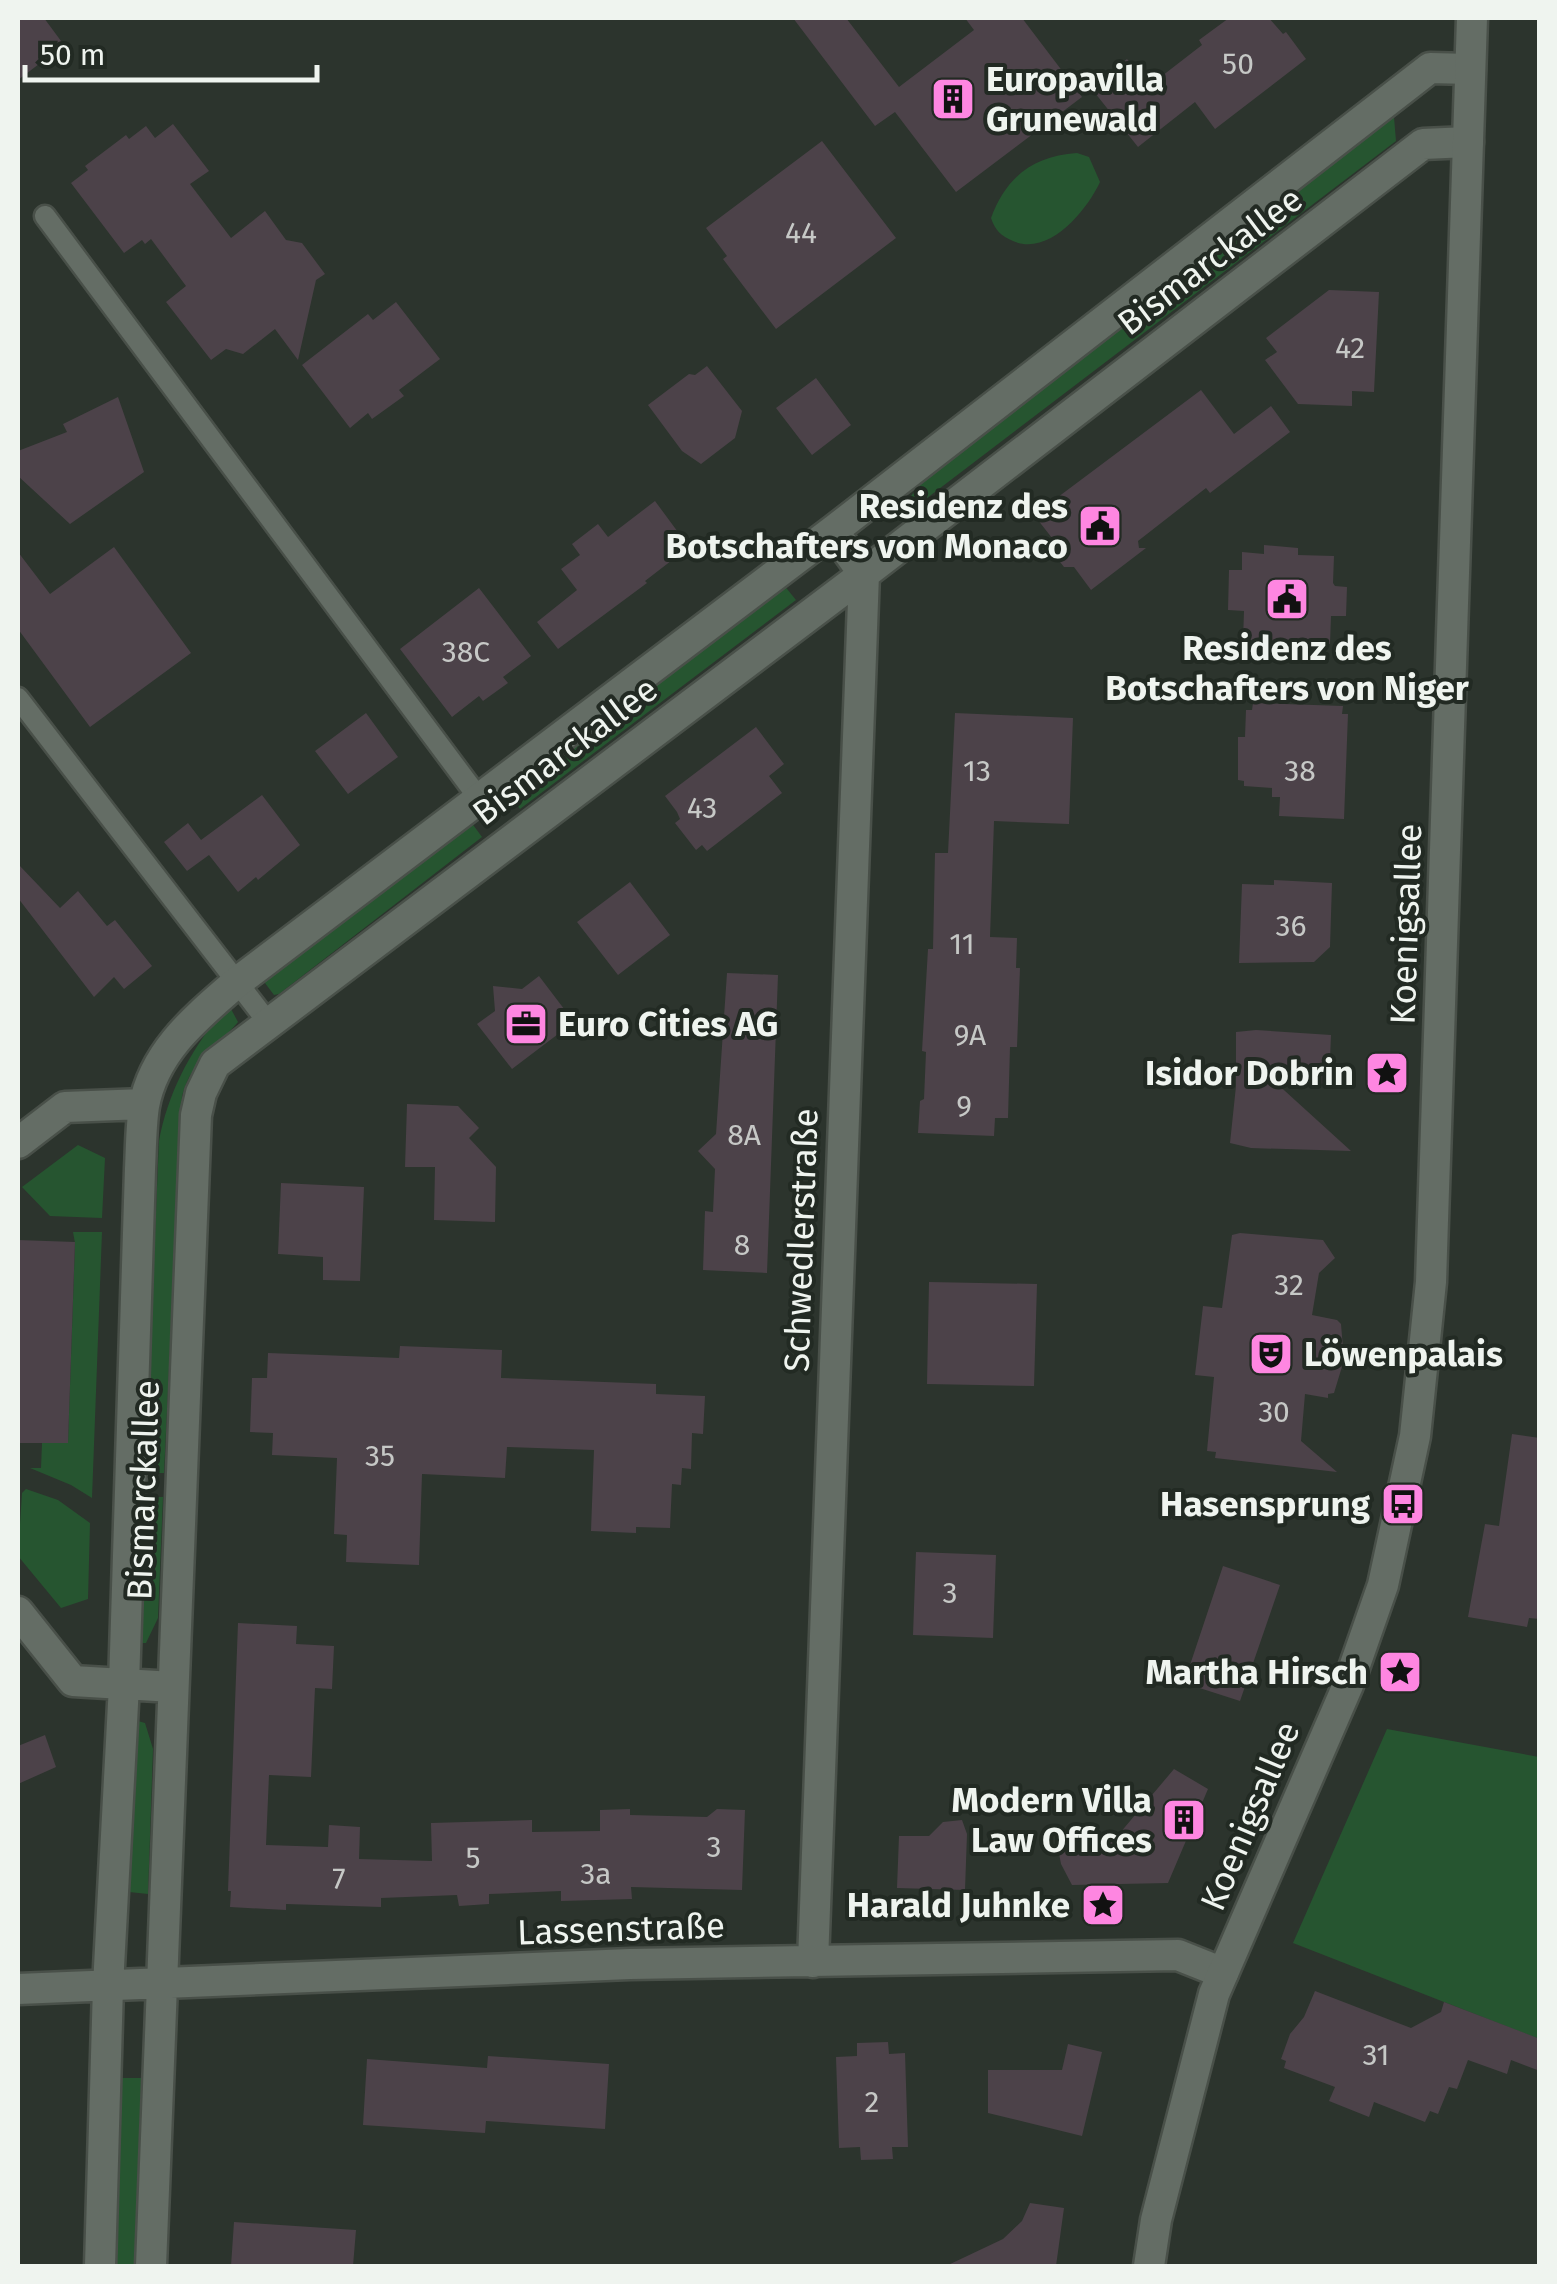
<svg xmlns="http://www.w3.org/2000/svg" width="1557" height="2284" font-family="'Fira Sans',sans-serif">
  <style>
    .green { fill: #265530 }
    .building { fill: #4c4249 }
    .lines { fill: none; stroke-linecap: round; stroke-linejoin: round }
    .lane-casing { stroke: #495049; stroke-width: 25 }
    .street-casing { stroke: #495049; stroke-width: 35 }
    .secondary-casing { stroke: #495049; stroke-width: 35 }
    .lane { stroke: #646d65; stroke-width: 20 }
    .street { stroke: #646d65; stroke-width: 30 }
    .secondary { stroke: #646d65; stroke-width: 30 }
    .labels { text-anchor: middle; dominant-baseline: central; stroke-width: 8; stroke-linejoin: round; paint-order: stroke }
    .number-label { font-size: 30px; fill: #c6c8c6 }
    .poi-label { font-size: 35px; font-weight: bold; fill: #eff4ef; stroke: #222a23; text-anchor: end }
    .street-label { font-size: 35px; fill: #eff4ef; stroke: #222a23 }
  </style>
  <rect width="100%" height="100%" fill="#2c342d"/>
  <path class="green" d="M1394,117L1396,141L914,508L906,509L907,501L931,471Z
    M1077,153L1089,157L1100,182C1087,210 1049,257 1013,241C1001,236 995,230 991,218C1006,178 1032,156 1077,153Z
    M783,584L796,600L520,809L508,793Z
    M471,822L482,837L279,994L274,995L265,983L266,978Z
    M225,1009H231L238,1022C215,1050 193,1057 182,1096L164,1473H145L159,1141C168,1092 192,1047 225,1009Z
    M78,1145L105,1158L102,1218L50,1216L22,1187Z
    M73,1232H102L92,1498L71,1485L30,1468H41L42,1443H68L75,1243Z
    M26,1489L58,1500L90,1523L88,1599L61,1608L18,1556L22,1493Z
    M144,1497H163L158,1618L146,1643H141Z
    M138,1721L145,1723L153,1749L148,1894L129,1892L135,1726Z
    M1387,1729L1539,1757V2039L1293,1943Z
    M122,2078H142L135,2266H114Z"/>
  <path class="building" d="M18,18H44L64,45L18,80Z
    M793,18H846L899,87L974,30L965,18H1022L1082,97L956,192L895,112L875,126Z
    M1229,18H1269L1283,34L1286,32L1306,59L1215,129L1195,102L1138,147L1091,88L1127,59L1149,86L1202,45L1199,40Z
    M173,124L209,171L190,184L231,238L265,211L286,240L302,243L325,274L316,280L298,360L275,329L243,354L226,349L211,360L166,302L186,286L151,239L145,244L142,240L124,253L71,183L88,170L85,166L126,135L129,139L146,126L155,138Z
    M822,141L896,238L776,329L723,259L727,256L706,228Z
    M1329,290L1379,292L1374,392L1352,391V406L1298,404L1265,360L1277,352L1266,338Z
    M396,302L440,359L399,390L404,396L372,419L368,413L350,428L302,365L368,314L373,320Z
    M707,366L742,411L735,438L701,464L682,451L648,405L689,374L695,375Z
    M816,378L851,425L812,455L776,408Z
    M1201,390L1234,434L1271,406L1290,432L1210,493L1206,488L1138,541L1139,548H1146L1091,590L1074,567H1064L1049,548L1052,538L1034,515Z
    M118,397L144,472L70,524L18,476V451L67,432L63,424Z
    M655,501L689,547L645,581L647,583L558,649L537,622L577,590L561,569L580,555L572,544L598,524L608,537Z
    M1264,545L1298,548V555L1334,556L1333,583L1335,586L1347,587L1346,616H1331L1330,644L1243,641L1244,611L1228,610L1229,570H1242V552L1264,554Z
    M114,547L191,653L90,727L18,629V552L50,594Z
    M479,588L531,656L503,677L508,683L483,701L479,696L452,717L400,649Z
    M1253,703L1343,706L1342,714H1348L1344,819L1279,816L1280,797H1272V788L1244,786V781L1238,780V737H1245L1246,710H1252Z
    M366,713L398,757L348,794L315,751Z
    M955,713L1073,718L1069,824L994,821L990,937L1017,938L1016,968H1020L1017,1047H1010L1008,1118H995L994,1136L918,1133L920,1101L924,1099L926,1052L922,1051L928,949H933L935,853H948Z
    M756,727L784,764L769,776L782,793L707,851L702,845L696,850L675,823L680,819L677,812L665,796Z
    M262,795L300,845L258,880L256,877L238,892L209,855L187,871L164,842L188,823L201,840Z
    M19,865L60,908L78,891L107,926L115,920L152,966L124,989L114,977L94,997L18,898Z
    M1274,880L1332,883L1330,947L1314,962L1239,963L1242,884L1274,885Z
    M630,882L670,935L618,975L577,922Z
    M727,973L778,975L767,1273L703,1270L705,1211L713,1212L715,1169L698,1151L716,1134Z
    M539,976L574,1022L512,1069L477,1024L495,1011L493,986L522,989Z
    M1256,1030L1331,1035L1329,1084L1274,1081L1351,1151L1251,1148L1230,1143L1236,1086V1032Z
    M407,1104L458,1106L479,1128L469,1138L496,1167L495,1222L434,1220L435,1167H405Z
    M281,1183L364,1187L360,1281L323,1280V1257L278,1254Z
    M1240,1233L1323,1240L1335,1258L1319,1273L1312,1315L1337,1320L1341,1324L1344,1360L1334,1393L1328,1394V1398L1305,1394L1301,1441L1337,1472L1215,1458L1216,1452L1207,1451L1214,1377L1195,1375L1203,1306L1222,1308L1232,1235Z
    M18,1240L75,1242L68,1443H18Z
    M929,1282L1037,1284L1034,1386L927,1384Z
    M400,1346L502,1350L501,1378L656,1384V1394L705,1396L703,1434L692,1433L691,1469L682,1468L681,1485L672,1484L670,1528L636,1527V1533L591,1531L594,1450L507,1447L505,1478L422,1474L419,1565L346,1562L347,1535L334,1534L337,1458L272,1455L273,1433L250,1432L252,1378H267L268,1353L399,1358Z
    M1512,1434L1540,1438V1619L1529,1618L1527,1627L1468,1617L1485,1524L1499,1526Z
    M916,1552L996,1555L993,1638L913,1635Z
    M1223,1566L1280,1585L1240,1701L1184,1683Z
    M238,1623L297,1626L296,1644L334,1646L332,1689L315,1688L311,1777L269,1775L266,1845L328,1847L329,1825L360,1827L359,1859L432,1861L431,1823L532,1820V1832L600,1831V1810L630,1809V1815L707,1817L717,1809L745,1810L742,1890L631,1887L632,1899L561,1901V1891L489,1894V1904L459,1906L457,1895L381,1898V1907L286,1904V1910L230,1907L231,1891H228Z
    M45,1735L56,1767L18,1784V1746Z
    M1174,1769L1208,1789L1168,1883L1072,1885L1061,1864L1055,1832L1114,1840Z
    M962,1820L967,1834L965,1890L897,1888L899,1836H929L943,1822Z
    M1315,1991L1411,2028L1441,2012L1444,2002L1540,2039V2071L1511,2060L1507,2074L1468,2060L1457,2089L1449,2087L1438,2114L1430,2111L1425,2122L1374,2102L1369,2117L1329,2101L1335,2087L1284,2068L1286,2061L1281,2059L1290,2034L1304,2017Z
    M888,2042L889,2054L905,2053L908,2147H892L893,2159L861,2160L860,2147L839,2148L836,2057L857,2056V2043Z
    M1068,2044L1102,2052L1082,2136L988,2113V2070H1062Z
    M488,2056L609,2064L605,2129L486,2121L485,2133L363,2125L367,2059L487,2068Z
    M1030,2203L1064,2208L1056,2266H946L1003,2239L1022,2221Z
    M234,2222L356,2230L353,2266H231Z"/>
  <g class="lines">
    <defs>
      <path id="lane" d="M45,216L478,797
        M18,698L267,1021"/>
      <path id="street" d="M18,1143L65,1107L144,1104
        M18,1612L73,1681L173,1687
        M813,1962L864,574L833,531
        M18,1989L630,1964L1178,1955L1223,1973
        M100,2266L108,1986L124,1685L140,1169C141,1148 141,1126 144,1106C154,1051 197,1017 236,983L833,531L1430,68L1470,69
        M151,2266L196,1115L201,1093L215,1064L864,574L1423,144L1468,142"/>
      <path id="secondary" d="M1149,2266L1156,2220L1214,1994L1348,1685L1383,1585L1415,1436L1431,1282L1472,18"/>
    </defs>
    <use href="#lane" class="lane-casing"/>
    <use href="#street" class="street-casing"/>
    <use href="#secondary" class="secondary-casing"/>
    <use href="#lane" class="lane"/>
    <use href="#street" class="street"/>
    <use href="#secondary" class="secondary"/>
  </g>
  <defs>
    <symbol id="building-square" viewBox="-11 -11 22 22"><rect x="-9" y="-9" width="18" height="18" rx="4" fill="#fe86e1" stroke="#222a23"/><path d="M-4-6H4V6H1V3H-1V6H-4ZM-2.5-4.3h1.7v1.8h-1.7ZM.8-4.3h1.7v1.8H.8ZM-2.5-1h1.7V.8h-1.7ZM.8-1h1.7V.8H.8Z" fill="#111"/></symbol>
    <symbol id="civic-square" viewBox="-11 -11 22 22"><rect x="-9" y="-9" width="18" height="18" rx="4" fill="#fe86e1" stroke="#222a23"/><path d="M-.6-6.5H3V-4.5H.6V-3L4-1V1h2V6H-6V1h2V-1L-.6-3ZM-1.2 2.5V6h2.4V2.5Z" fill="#111"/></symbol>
    <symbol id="office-square" viewBox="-11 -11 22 22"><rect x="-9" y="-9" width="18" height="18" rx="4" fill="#fe86e1" stroke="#222a23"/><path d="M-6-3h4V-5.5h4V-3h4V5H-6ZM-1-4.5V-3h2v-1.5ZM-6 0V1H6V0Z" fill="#111"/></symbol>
    <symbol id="sight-square" viewBox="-11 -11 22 22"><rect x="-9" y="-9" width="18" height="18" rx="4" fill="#fe86e1" stroke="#222a23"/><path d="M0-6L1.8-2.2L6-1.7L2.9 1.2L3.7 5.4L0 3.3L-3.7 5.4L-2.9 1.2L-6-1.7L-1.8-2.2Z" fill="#111"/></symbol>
    <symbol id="theatre-square" viewBox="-11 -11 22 22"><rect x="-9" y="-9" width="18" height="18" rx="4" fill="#fe86e1" stroke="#222a23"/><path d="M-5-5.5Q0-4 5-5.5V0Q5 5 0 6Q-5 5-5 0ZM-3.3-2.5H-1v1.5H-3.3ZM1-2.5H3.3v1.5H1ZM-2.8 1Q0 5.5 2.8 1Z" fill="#111"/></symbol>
    <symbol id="bus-square" viewBox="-11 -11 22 22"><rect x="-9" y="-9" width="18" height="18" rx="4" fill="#fe86e1" stroke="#222a23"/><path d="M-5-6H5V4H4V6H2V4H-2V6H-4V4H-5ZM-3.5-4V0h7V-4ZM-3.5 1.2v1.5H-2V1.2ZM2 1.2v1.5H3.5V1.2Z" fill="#111"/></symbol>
  </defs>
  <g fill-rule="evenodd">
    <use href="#building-square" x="928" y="74" width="50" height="50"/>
    <use href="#civic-square" x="1075" y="501" width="50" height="50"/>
    <use href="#civic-square" x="1262" y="574" width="50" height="50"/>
    <use href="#office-square" x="501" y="999" width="50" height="50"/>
    <use href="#sight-square" x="1362" y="1048" width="50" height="50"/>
    <use href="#theatre-square" x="1246" y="1329" width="50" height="50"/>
    <use href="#bus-square" x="1378" y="1479" width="50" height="50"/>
    <use href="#sight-square" x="1375" y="1647" width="50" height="50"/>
    <use href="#building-square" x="1159" y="1795" width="50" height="50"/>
    <use href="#sight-square" x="1078" y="1880" width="50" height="50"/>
  </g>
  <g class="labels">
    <g class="number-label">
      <text x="1238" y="64">50</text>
      <text x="801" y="233">44</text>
      <text x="1350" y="348">42</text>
      <text x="466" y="652">38C</text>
      <text x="977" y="771">13</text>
      <text x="1300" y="771">38</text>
      <text x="702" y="808">43</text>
      <text x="1291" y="926">36</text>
      <text x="962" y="944">11</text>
      <text x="970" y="1035">9A</text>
      <text x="964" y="1106">9</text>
      <text x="744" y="1135">8A</text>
      <text x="742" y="1245">8</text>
      <text x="1289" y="1285">32</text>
      <text x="1274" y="1412">30</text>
      <text x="380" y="1456">35</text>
      <text x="950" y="1593">3</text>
      <text x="714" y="1847">3</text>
      <text x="473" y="1858">5</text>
      <text x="596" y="1874">3a</text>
      <text x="339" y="1879">7</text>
      <text x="1376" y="2055">31</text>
      <text x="872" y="2102">2</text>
    </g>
    <g class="poi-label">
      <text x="986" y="79" text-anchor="start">Europavilla<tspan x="986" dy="40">Grunewald</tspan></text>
      <text x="1068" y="506">Residenz des<tspan x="1068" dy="40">Botschafters von Monaco</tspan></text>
      <text x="1287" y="648" text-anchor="middle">Residenz des<tspan x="1287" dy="40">Botschafters von Niger</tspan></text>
      <text x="558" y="1024" text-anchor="start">Euro Cities AG</text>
      <text x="1354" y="1073">Isidor Dobrin</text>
      <text x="1304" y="1354" text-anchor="start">Löwenpalais</text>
      <text x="1370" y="1504">Hasensprung</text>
      <text x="1368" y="1672">Martha Hirsch</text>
      <text x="1152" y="1800">Modern Villa<tspan x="1152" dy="40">Law Offices</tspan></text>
      <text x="1070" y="1905">Harald Juhnke</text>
    </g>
    <g class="street-label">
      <text transform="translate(1210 261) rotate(-37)">Bismarckallee</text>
      <text transform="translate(565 751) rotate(-37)">Bismarckallee</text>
      <text transform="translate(1406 924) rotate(-88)">Koenigsallee</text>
      <text transform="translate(801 1240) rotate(-88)">Schwedlerstraße</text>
      <text transform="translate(143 1490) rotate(-88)">Bismarckallee</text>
      <text transform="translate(1250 1816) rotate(-67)">Koenigsallee</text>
      <text transform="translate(621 1929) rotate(-2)">Lassenstraße</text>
    </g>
  </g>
  <rect width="1557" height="2284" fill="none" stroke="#eff4ef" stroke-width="40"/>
  <path d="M25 65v15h292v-15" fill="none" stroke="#eff4ef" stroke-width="5"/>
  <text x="40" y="65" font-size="30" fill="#eff4ef" stroke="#222a23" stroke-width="8" paint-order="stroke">50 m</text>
</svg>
